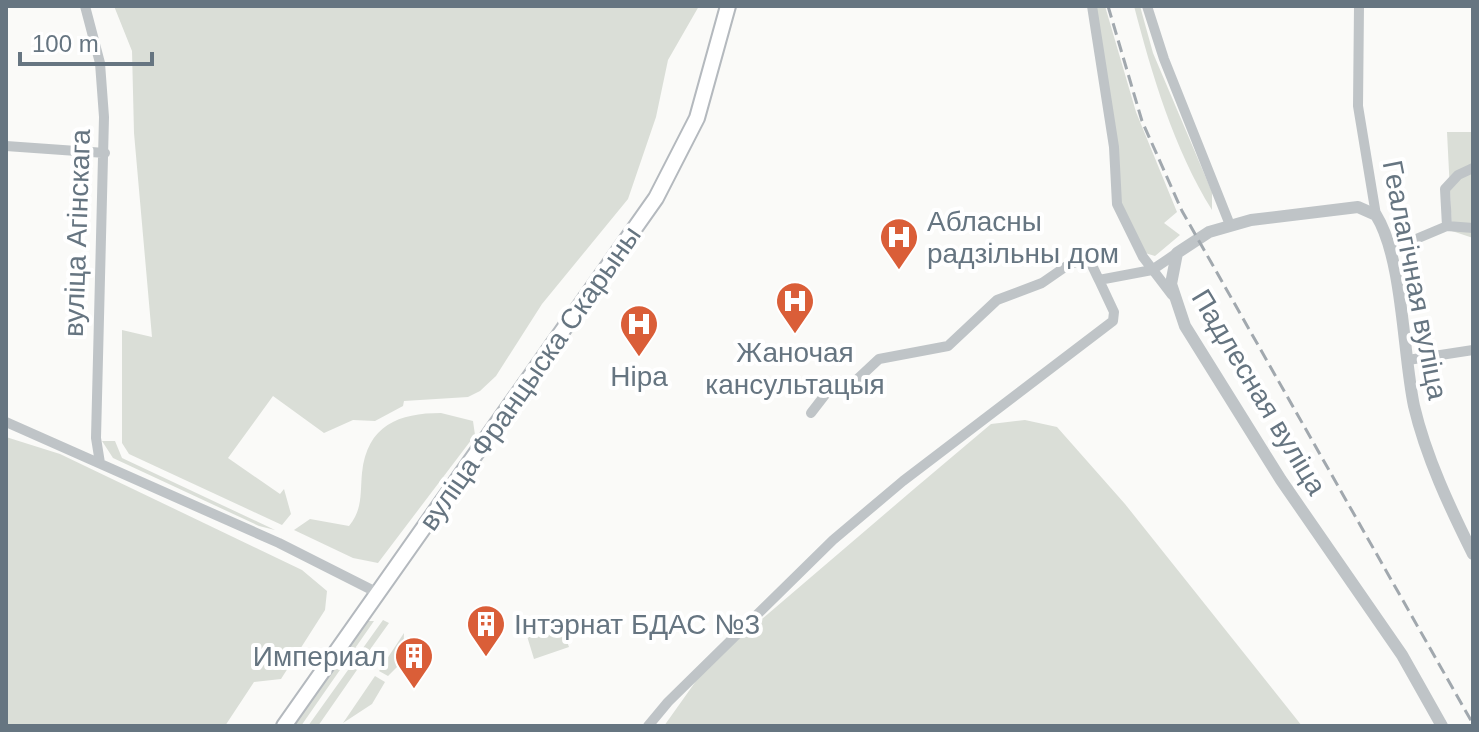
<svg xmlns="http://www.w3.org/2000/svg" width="1479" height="732" font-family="Helvetica,sans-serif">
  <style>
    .green { fill: #daded7 }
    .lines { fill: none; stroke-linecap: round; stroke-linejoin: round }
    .secondary-casing { stroke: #b4b9be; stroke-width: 18 }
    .minor { stroke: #bfc4c7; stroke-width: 10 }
    .tertiary { stroke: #bfc4c7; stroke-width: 12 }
    .secondary { stroke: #fff; stroke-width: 14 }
    .rail { stroke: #a1a8ae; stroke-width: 3; stroke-dasharray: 12 6; stroke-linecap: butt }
    .labels { text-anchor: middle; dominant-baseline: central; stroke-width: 8; stroke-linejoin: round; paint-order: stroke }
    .poi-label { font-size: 28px; fill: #667581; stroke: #fff; text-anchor: start }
    .street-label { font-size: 28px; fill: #667581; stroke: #fff }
  </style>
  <rect width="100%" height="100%" fill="#fafaf8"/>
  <path class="green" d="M114,6H699L668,60L656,117L628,199L542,304L496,376L480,391L468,397L404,401L403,406L375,421L353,420L324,433L273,396L228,458L280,494L284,489L291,514L282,525L129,454L122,443V330L152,337L134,133L132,51Z
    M1095,6H1105L1136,112L1177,212L1164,223L1180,235L1155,256L1145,253L1121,206Z
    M1134,6H1140L1153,53L1212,192V210C1174,149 1152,75 1134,6Z
    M1447,132H1473V238L1452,231Z
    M441,413L473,421L475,435L378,563L353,558L294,530L310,519L349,526C363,509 360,493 362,473C367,425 399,413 441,413Z
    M1025,420L1057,427L1125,504L1302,726H664L706,667L914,489L991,424Z
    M6,437L60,454L302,570L327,591L325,610L281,679L254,682L225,726H6Z
    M102,441H115L122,458L275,530L259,526L113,458Z
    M383,620L389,623L364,658L358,655Z
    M367,621H374L301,726H294Z
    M561,625L569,647L534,659L527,636Z
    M404,633L403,661L388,676L379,671Z
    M353,663L359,667L318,726H308Z
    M375,676L385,682L372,704L343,723Z"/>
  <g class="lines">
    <defs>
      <path id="secondary" d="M284,726L656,198L697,118L728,6"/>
    </defs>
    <use href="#secondary" class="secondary-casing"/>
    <path class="minor" d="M85,6L100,63L104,117L96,438L100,463
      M1092,6L1114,147L1117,204L1143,257L1172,295
      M1147,6L1164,59L1230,225
      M1359,6L1358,106L1376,215
      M6,146L105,153
      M1447,226L1445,189L1458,175L1473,168
      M1390,250L1447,226L1473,228
      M1408,360L1473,350
      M811,413L828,391L849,387L879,359L948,346L997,300L1042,283L1068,265L1088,257L1099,280
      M6,422L279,543L378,593
      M648,726L668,702L833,540L903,481L1113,321L1114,312L1099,280L1152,270L1177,253"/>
    <path class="tertiary" d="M1442,726L1402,655L1281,480L1185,326L1171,284L1177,253L1209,232L1251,220L1358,207L1376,215C1403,258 1403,355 1414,406C1426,457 1450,508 1473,554"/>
    <use href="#secondary" class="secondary"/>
    <path class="rail" d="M1108,6L1142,121L1182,211L1473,724"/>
  </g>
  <defs>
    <symbol id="hospital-pin" viewBox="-11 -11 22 30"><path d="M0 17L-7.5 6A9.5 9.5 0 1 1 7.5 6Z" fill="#da5e38" stroke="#fff"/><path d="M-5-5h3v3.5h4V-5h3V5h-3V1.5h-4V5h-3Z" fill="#fff"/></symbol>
    <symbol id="building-pin" viewBox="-11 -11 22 30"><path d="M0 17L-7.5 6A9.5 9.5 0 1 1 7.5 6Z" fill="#da5e38" stroke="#fff"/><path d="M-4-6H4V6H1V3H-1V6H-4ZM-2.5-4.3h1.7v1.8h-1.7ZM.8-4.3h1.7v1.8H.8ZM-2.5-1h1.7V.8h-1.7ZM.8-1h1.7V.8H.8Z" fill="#fff"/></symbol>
  </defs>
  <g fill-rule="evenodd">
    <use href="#hospital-pin" x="877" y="215" width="44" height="60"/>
    <use href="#hospital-pin" x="773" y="279" width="44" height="60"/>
    <use href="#hospital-pin" x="617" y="302" width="44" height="60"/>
    <use href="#building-pin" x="464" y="602" width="44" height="60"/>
    <use href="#building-pin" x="392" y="634" width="44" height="60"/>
  </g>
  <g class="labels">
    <g class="poi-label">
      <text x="927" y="221">Абласны<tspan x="927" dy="32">радзільны дом</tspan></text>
      <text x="795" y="352" text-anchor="middle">Жаночая<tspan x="795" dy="32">кансультацыя</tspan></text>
      <text x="639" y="376" text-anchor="middle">Ніра</text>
      <text x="514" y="624">Інтэрнат БДАС №3</text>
      <text x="386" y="656" text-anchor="end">Империал</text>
    </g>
    <g class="street-label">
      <text transform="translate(77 233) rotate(-88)">вуліца Агінскага</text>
      <text transform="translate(1415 280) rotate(79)">Геалагічная вуліца</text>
      <text transform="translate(530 378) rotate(-55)">вуліца Францыска Скарыны</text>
      <text transform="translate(1259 392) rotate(59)">Падлесная вуліца</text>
    </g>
  </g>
  <rect width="1479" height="732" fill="none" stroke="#667581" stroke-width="16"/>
  <path d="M20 52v12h132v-12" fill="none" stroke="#667581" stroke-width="4"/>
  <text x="32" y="52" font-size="24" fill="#667581" stroke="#ffffff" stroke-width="6" paint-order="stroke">100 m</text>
</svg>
